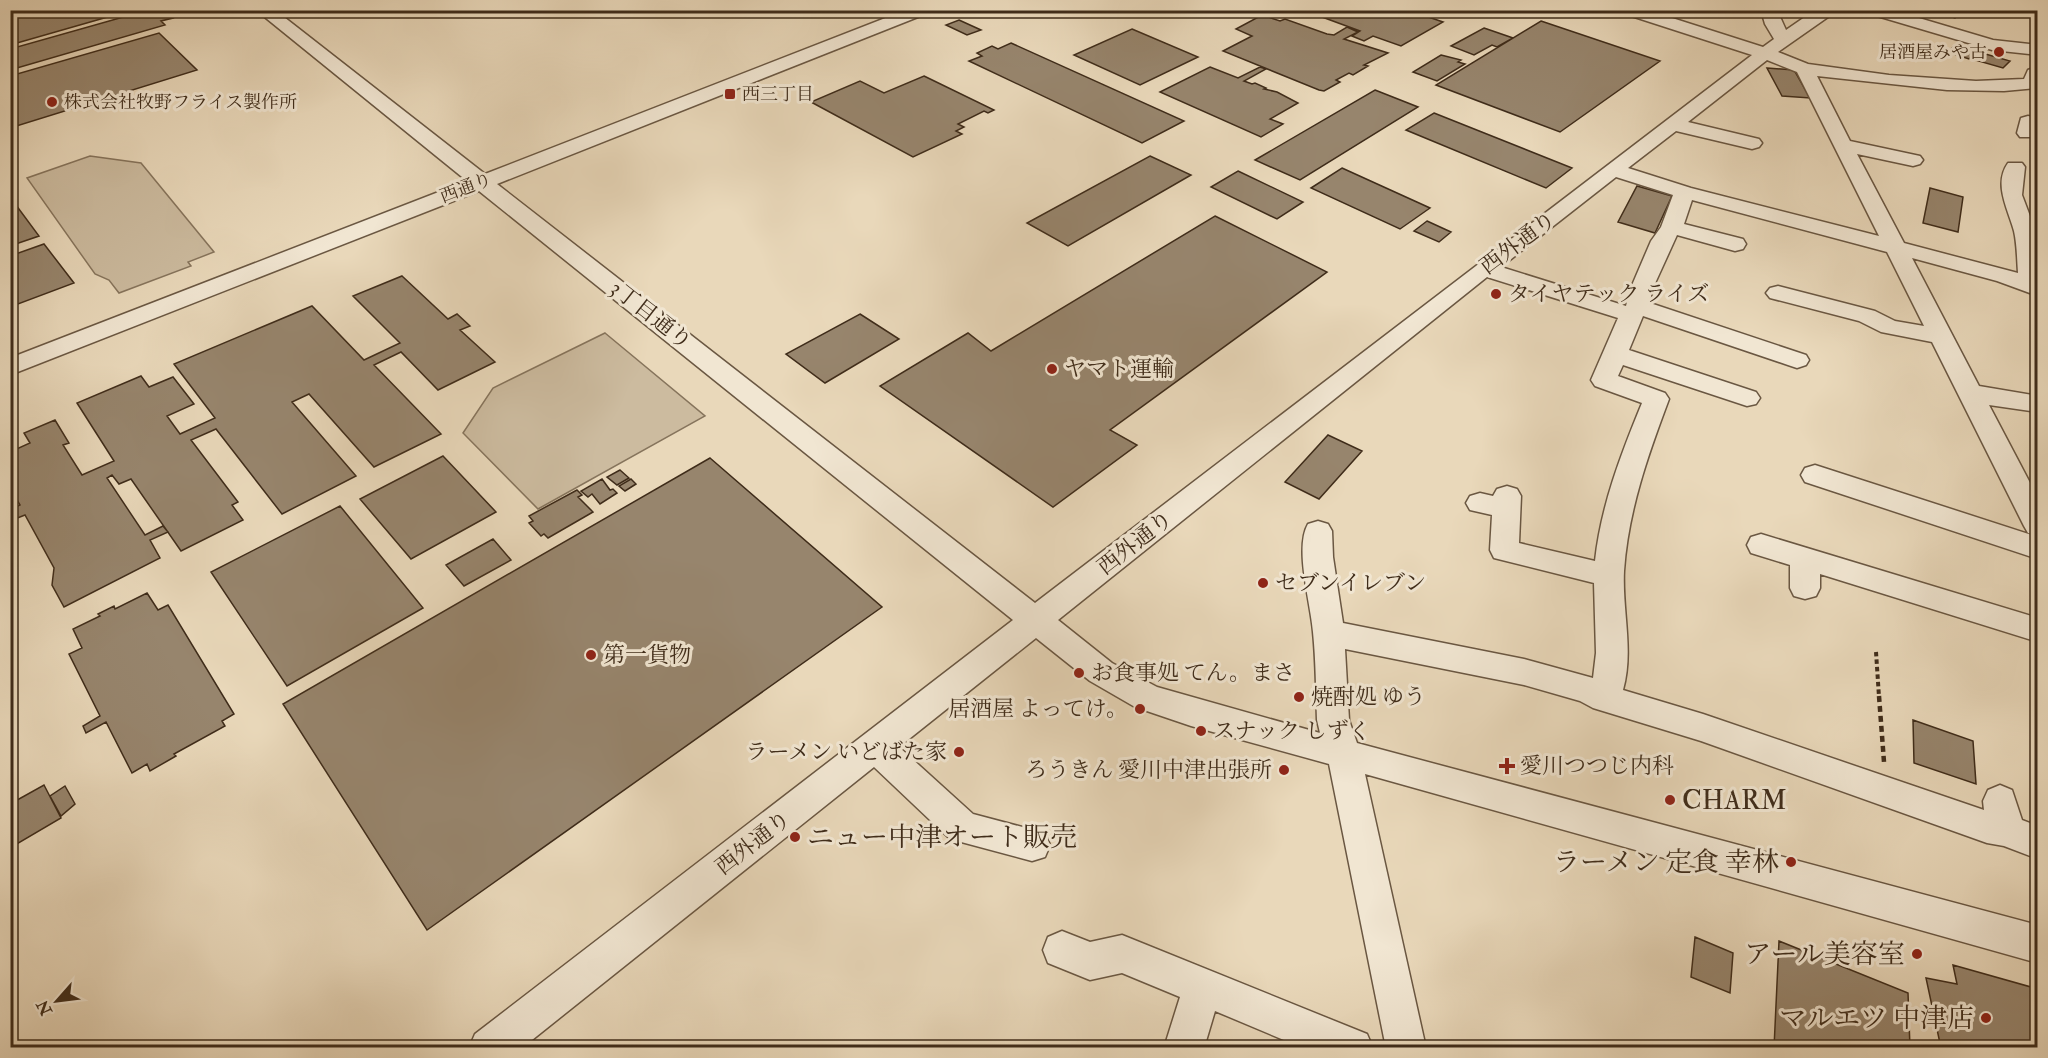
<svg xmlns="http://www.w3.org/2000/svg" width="2048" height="1058" font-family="'IM FELL Double Pica','Noto Serif JP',serif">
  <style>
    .green { fill: #ccbb9f; stroke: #86745c; stroke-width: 1.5 }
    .building { fill: #97856d; stroke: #3f2c1a; stroke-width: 1.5 }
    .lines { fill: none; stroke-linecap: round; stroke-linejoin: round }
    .minor-casing { stroke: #6a5742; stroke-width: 3 }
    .path-far1 { stroke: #3f2c1a; stroke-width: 4; stroke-dasharray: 4.5 3; stroke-linecap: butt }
    .path { stroke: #3f2c1a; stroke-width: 4.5; stroke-dasharray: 6 4; stroke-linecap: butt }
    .minor { fill: #f1e6d2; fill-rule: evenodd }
    .poi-dot { fill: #8f2418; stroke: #f1e6d2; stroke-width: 2 }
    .labels { text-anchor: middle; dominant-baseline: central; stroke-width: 6; stroke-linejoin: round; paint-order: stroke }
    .far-poi-label { font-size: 18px; fill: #3f2c1a; stroke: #f1e6d2; text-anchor: start }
    .far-street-label { font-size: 18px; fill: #3f2c1a; stroke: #f1e6d2 }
    .street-label { font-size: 22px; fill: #3f2c1a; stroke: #f1e6d2 }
    .poi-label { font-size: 22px; fill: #3f2c1a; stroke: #f1e6d2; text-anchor: start }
    .near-poi-label { font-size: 27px; fill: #3f2c1a; stroke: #f1e6d2; text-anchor: end }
  </style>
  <rect width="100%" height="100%" fill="#e9d8ba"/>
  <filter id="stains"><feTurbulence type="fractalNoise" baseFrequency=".00333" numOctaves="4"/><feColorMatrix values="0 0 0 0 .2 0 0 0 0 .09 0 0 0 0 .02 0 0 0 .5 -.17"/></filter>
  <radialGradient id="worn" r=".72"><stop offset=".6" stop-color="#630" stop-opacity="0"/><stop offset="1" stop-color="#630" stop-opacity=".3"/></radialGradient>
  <path class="green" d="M90,156L141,163L214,252L188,262L191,266L119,293L109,280L95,274L27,178Z
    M605,333L705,416L538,509L463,433L493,388Z"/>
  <path class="building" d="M28,10H132L10,45V15Z
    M148,10H164L173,18L161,21L165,25L10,70V49Z
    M1303,10H1408L1443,22L1401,46L1373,36L1364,41L1352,36L1360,31Z
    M1930,10H1963L1955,18Z
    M1262,15L1280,21L1285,19L1327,34L1334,35L1347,27L1358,32L1344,39L1388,53L1364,65L1368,66L1353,75L1349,73L1336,80L1340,82L1324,91L1319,90L1223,51L1252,36L1236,29Z
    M959,20L981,30L967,35L946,25Z
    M1541,21L1660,61L1560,132L1436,85Z
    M1484,28L1513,38L1497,47L1492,45L1474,55L1451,46Z
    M1132,29L1198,57L1140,85L1074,55Z
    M159,33L197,70L10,128V76Z
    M1011,43L1184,121L1142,143L969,61L982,56L977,53L992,46L998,49Z
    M1957,44L1978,50L1969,59L1947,52Z
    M1982,53L2010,61L2003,68L1975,60Z
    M1441,55L1461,60L1458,62L1465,64L1437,81L1413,72Z
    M1210,67L1238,78L1260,67L1266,69L1244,81L1252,84L1255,83L1266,88L1264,89L1277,92L1298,103L1270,119L1283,124L1261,137L1160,92Z
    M1767,68L1794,70L1810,98L1782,96Z
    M924,76L994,110L988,113L984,111L958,124L964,127L956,131L962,134L913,157L811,102L860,81L884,93Z
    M1375,90L1418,107L1300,180L1255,160Z
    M1434,113L1572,168L1546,188L1406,130Z
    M1150,156L1191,175L1068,246L1027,223Z
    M1342,168L1430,208L1400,229L1311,188Z
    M1238,171L1303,202L1277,219L1211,187Z
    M1637,186L1672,196L1655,233L1618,222Z
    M1930,188L1963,197L1958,232L1923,223Z
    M13,201L39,236L10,246V202Z
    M1215,216L1327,272L1110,430L1137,445L1053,507L880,386L968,333L991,351Z
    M1427,221L1451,232L1439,242L1414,231Z
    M44,244L74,283L10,307V256Z
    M402,276L448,319L457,314L470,326L460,330L495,362L438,390L401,352L374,365L441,434L374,467L309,394L292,402L356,476L282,514L216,429L191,440L238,502L232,505L243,520L181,551L131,479L119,484L112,475L107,478L145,535L163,526L168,532L150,540L160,558L64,607L52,585L54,568L25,515L10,521V510L20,505L10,488V452L30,443L24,433L55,420L69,443L63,445L82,475L114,461L77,403L141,376L149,387L173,377L194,404L167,416L180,434L215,418L174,364L312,306L364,360L400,343L353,296Z
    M860,314L899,339L825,383L786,354Z
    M1328,435L1362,451L1319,499L1285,482Z
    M443,456L496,512L411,559L360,499Z
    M710,458L882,607L427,930L283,704Z
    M620,470L629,478L617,485L607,477Z
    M602,479L610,490L613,489L617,493L600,504L592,494L588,497L581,491Z
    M631,479L636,484L625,491L619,486Z
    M577,490L582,495L578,497L593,512L548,538L544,534L541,536L529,523L533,521L529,516Z
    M340,506L423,608L287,686L211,572Z
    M493,539L511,560L464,586L446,565Z
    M147,593L158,610L168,605L234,714L222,721L225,726L174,754L176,756L150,771L147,764L132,773L106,722L86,733L83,726L100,716L69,654L82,648L73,629L100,616L98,614L114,606L115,609Z
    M1913,720L1973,741L1976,784L1914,763Z
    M44,785L61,818L10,848V804Z
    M65,786L75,804L61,816L50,796Z
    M1695,937L1733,953L1730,993L1691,977Z
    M1779,941L1908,993L1910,1048H1774Z
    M1953,965L2038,989V1048H1941L1926,978L1957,984Z"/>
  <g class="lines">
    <defs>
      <path id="minor" d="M256,10H275L485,174L906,10H930L928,13L497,184L1035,603L1752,55L1622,13L1620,10H1647L1763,47L1774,39L1765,24L1761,10H1777L1786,30L1815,10H1829L1830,13L1828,17L1778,52L1808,64L1889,75L1976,81L2024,79L2028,70L2038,66V88L2004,91L1947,90L1817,76L1850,141L1920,156L1923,160L1920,164L1913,166L1857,154L1904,243L2018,273C2017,259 2017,244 2014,231C2008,209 1993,184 2008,163H2022L2025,167L2022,195L2036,232L2038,296L1997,281L1912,258L1979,386L2038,396V412L1989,405L2038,498V536L2028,533L2024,526L1932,342L1881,332L1859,321L1770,298L1766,293L1770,288L1778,286L1875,311L1895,321L1924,326L1887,252L1692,200L1684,224L1743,239L1746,244L1743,249L1735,251L1677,235L1652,290L1650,303L1806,355L1809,360L1806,365L1797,368L1788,365L1643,316L1629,350L1756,392L1760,398L1756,404L1747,406L1623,365L1618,376L1665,393L1669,399C1648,455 1628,511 1624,571C1622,611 1634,651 1623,690L1703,714L1984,810L1983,801L1988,790L2000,785L2012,790L2022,820L2038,826V859L2004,846L1987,843L1701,741L1593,708L1580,701L1524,685L1345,649L1349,720L1357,743L2038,925V963L1365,774L1426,1048H1386L1329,764L1191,726L1135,707L1090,681L1036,638L899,747L973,814L1045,833L1050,845L1045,857L1032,861L950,839L874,767L522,1048H469L475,1034L1013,620L479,191L10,375V358L467,181ZM1767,60L1797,72L1879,236L1691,188L1628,168L1676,131L1752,149L1759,147L1762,143L1759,139L1688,122ZM1616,177L1673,195L1661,227L1651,241L1630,290L1626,306L1501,267ZM1487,277L1618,318L1591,380L1595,386L1642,403C1621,454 1601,506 1595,561L1519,543L1521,496L1517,489L1507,486L1497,489L1493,496L1480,493L1470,496L1466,503L1470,510L1492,515L1490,550L1494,558L1594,583L1596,653L1593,678L1524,659L1343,623L1333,557L1332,531L1328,524L1318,521L1308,524C1294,548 1311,604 1313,632C1316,661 1316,691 1317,720L1320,733L1157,687L1112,663L1058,620Z
        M1865,10H1892L1993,40L2038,45V55L1992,50L1867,13Z
        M2028,116L2038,118V130L2034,137H2020L2017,133L2021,118Z
        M1815,465L2038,537V559L1805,482L1801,475L1805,468Z
        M1761,534L2038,618V642L1820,574V588L1816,596L1805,599L1794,596L1790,588V565L1751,553L1747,545L1751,537Z
        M1062,931L1090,942L1122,935L1367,1034L1373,1048H1303L1215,1011L1204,1048H1164L1180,997L1122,973L1090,980L1048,963L1043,950L1048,937Z"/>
    </defs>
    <use href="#minor" class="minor-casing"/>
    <path class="path-far1" d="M1876,652L1879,697"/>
    <path class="path" d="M1879,696L1884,762"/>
    <use href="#minor" class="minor"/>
  </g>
  <g class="poi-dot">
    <circle cx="1999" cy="52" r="6"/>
    <rect x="724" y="88" width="12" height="12" rx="3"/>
    <circle cx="52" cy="102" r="6"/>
    <circle cx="1496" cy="294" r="6"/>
    <circle cx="1052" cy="369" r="6"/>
    <circle cx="1263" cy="583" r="6"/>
    <circle cx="591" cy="655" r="6"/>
    <circle cx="1079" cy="673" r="6"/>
    <circle cx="1299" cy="697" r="6"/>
    <circle cx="1140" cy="709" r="6"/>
    <circle cx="1201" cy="731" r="6"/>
    <circle cx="959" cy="752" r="6"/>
    <path d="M1504 757h6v6h6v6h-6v6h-6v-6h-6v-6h6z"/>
    <circle cx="1284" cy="770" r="6"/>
    <circle cx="1670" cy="800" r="6"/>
    <circle cx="795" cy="837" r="6"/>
    <circle cx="1791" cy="862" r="6"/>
    <circle cx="1917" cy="954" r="6"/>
    <circle cx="1986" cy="1018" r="6"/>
  </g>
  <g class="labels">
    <g class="far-poi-label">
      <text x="1987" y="52" text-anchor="end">居酒屋みや古</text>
      <text x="742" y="94">西三丁目</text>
      <text x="64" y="102">株式会社牧野フライス製作所</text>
    </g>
    <g class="far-street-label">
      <text transform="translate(466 188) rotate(-21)">西通り</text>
    </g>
    <g class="street-label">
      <text transform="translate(1518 243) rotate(-37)">西外通り</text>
      <text transform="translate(651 315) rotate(38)">3丁目通り</text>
      <text transform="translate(1135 543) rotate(-38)">西外通り</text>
      <text transform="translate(753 843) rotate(-38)">西外通り</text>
    </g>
    <g class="poi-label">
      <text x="1508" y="294">タイヤテック ライズ</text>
      <text x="1064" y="369">ヤマト運輸</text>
      <text x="1275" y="583">セブンイレブン</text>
      <text x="603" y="655">第一貨物</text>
      <text x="1091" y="673">お食事処 てん。まさ</text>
      <text x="1311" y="697">焼酎処 ゆう</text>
      <text x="1128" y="709" text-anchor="end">居酒屋 よってけ。</text>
      <text x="1213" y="731">スナック しずく</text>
      <text x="947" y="752" text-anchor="end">ラーメン いどばた家</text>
      <text x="1520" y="766">愛川つつじ内科</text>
      <text x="1272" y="770" text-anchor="end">ろうきん 愛川中津出張所</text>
    </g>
    <g class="near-poi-label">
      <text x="1682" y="800" text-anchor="start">CHARM</text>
      <text x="807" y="837" text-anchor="start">ニュー中津オート販売</text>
      <text x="1779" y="862">ラーメン 定食 幸林</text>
      <text x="1905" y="954">アール美容室</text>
      <text x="1974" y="1018">マルエツ 中津店</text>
    </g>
  </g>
  <rect width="2048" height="1058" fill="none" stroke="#e9d8ba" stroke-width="36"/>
  <rect x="12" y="12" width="2024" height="1034" fill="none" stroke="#3f2c1a" stroke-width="3"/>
  <rect x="18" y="18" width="2012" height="1022" fill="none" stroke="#3f2c1a" stroke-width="1.5"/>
  <g transform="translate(57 1001) rotate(242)" stroke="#f1e6d2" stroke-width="4.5" paint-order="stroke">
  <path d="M0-4.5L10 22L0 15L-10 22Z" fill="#3f2c1a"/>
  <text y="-9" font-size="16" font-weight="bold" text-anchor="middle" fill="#3f2c1a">N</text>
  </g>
  <rect width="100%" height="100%" filter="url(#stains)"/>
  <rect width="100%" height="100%" fill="url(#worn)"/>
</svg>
